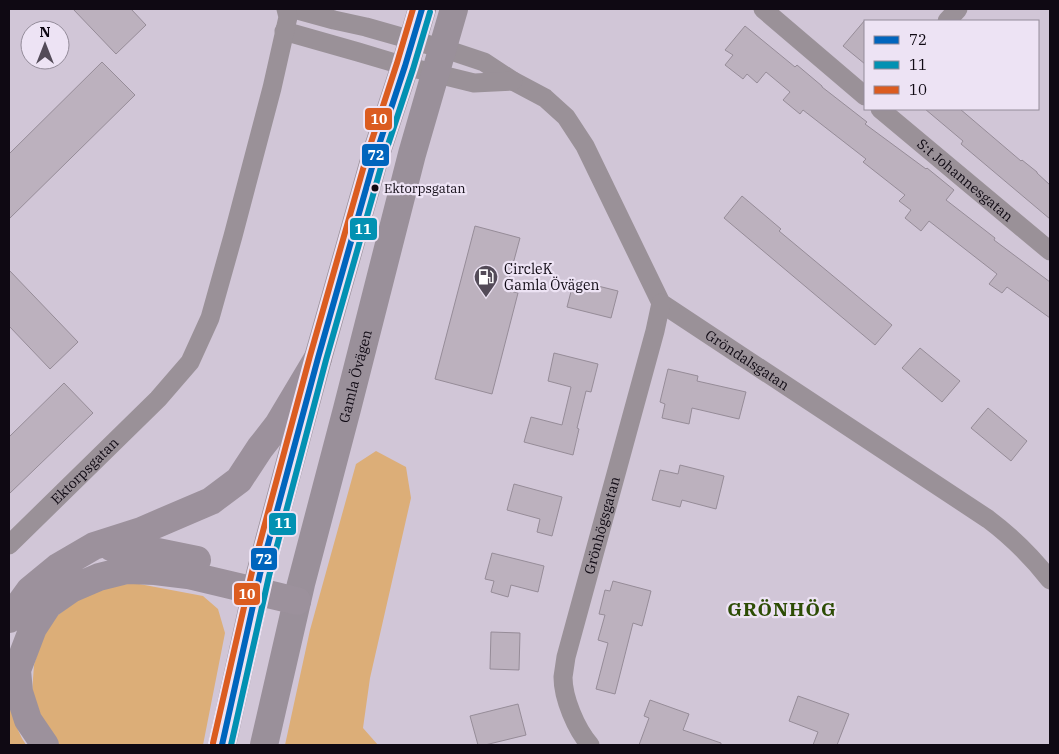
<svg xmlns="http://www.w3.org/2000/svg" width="1059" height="754" font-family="'IBM Plex Serif',serif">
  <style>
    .green { fill: #dcae78 }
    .building { fill: #bcb1be; stroke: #968c98 }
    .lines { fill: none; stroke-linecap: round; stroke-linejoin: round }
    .minor { stroke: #9a9198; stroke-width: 19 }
    .secondary { stroke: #9a909a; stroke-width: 28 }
    .trunk { stroke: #9c919c; stroke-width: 28 }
    .bus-1-casing { stroke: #ede3f4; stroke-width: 10 }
    .bus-2-casing { stroke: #ede3f4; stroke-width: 10 }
    .bus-3-casing { stroke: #ede3f4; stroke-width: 10 }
    .bus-1 { stroke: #0065bd; stroke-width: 6 }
    .bus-2 { stroke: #0291b2; stroke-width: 6 }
    .bus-3 { stroke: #db5c20; stroke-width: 6 }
    .bus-dot { fill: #0f0913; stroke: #ede3f4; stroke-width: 2 }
    .labels { text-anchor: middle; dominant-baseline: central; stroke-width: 4.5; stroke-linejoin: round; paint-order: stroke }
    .bus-label { font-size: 13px; fill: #0f0913; stroke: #ede3f4; text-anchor: start }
    .street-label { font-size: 14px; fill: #0f0913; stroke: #ede3f4 }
    .poi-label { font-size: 14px; fill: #0f0913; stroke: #ede3f4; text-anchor: start }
    .district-label { font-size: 19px; font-weight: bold; letter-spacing: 1px; fill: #2d4c05; stroke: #ede3f4 }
    .line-badge { stroke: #ede3f4; stroke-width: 2 }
    .badge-label { font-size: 14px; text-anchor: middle; font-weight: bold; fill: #fff }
  </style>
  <rect width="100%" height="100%" fill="#d1c6d7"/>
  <path class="green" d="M376,451L406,467L411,498L370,678L363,728L378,745H285L310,630L356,464Z
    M134,583L203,596L218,609L225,633L203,745H54L41,721L32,693L34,665L42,638L54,618L80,598L102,588Z
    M9,685C11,705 14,728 26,745H9Z"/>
  <path class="building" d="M73,9H131L146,25L116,54Z
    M865,20V64L843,46Z
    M745,26L795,67L797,65L822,86V87L867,122L865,124L926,169L927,168L954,190L946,200L995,238L994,240L1050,282V318L1007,287L1002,293L989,284L997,274L929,221L921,231L905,218L911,210L899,201L905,195L863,162L866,159L803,110L800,114L783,100L790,92L766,72L757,83L747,74L743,79L725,65L733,55L725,50Z
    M102,62L135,95L9,219V154Z
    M925,109H960L1021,161L1022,160L1037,172V173L1050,185V219L961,144L963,141Z
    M742,196L781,229L779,231L892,325L875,345L724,218Z
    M475,226L520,238L506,290L518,293L492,394L435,379Z
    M9,270L78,342L50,369L9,326Z
    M574,280L618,291L611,318L567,307Z
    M920,348L960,381L942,402L902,368Z
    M554,353L598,364L591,392L586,391L577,428L579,429L573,455L524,442L531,417L562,425L571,387L548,381Z
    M668,369L698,376L697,381L746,392L739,419L692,408L689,424L662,418L665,404L660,402Z
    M64,383L93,413L9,494V437Z
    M988,408L1027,441L1011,461L971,428Z
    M680,465L724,476L716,509L682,500L680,507L652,500L660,470L678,474Z
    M514,484L562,497L552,536L537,532L540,519L507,510Z
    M492,553L544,566L538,592L511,585L508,597L491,592L494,581L485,579Z
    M613,581L651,591L642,626L633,623L615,694L596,689L608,643L598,640L605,615L599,614L605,590L610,591Z
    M491,632L520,633L519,670L490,669Z
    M798,696L849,714L837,745H813L818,732L789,721Z
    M650,700L689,714L683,730L721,743V745H639L649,718L644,716Z
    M518,704L526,735L485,745H478L470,716Z"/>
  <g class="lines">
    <g class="minor">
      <path id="s1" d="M294,9L334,20L366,27L454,52L484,62L513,81L545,98L566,117L585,146L661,303L988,519C1012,537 1032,557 1050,580"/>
      <path d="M763,9L865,96"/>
      <path d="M947,21L958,9"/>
      <path d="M284,31L358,52L405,66L474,83L513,81"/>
      <path id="s2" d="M880,109L1050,251"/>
      <path id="s3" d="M9,545L158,399L190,362L210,318L233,236L272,88L288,17L286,9"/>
      <path id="s4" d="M590,745C576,729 563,698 563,677C564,670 565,664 566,657L655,331L661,303"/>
    </g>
    <g class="secondary">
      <path d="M222,745L260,574L318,358L375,157L405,66L422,9"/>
      <path id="s5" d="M264,745L301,584L347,409L412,154L454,9"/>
    </g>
    <path class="trunk" d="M111,547L138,548L197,560
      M9,619L30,590L58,567L94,546L141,531L211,501L239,480L260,448L278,425L318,358
      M45,745L28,720L19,692L17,670L33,628L48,605L71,589L99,577L127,570L155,571L188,575L297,601"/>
    <defs>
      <path id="bus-1" d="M222,745L260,574L318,358L375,157L405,66L422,9"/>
      <path id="bus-2" d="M231,745L269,576L326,360L383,160L413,69L430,12"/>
      <path id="bus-3" d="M213,743L252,572L310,356L367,155L397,63L413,9"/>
    </defs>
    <use href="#bus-1" class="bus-1-casing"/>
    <use href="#bus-2" class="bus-2-casing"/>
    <use href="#bus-3" class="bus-3-casing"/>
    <use href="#bus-1" class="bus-1"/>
    <use href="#bus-2" class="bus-2"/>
    <use href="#bus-3" class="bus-3"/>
  </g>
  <defs>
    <symbol id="fuel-pin" viewBox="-11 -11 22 30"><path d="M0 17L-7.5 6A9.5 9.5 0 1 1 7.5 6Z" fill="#534b58" stroke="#ede3f4"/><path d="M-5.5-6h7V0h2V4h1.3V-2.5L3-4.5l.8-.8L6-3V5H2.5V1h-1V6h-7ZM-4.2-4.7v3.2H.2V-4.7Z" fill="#fff"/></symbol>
  </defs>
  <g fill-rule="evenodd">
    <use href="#fuel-pin" x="472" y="263" width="28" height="38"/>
  </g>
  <circle class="bus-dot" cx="375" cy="188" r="4.5"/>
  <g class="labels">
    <g class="bus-label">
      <text x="384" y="188">Ektorpsgatan</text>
    </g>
    <g class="street-label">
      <text stroke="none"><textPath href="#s2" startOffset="111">S:t Johannesgatan</textPath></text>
      <text stroke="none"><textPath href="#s1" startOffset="609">Gröndalsgatan</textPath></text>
      <text stroke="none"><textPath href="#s5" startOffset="380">Gamla Övägen</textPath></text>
      <text stroke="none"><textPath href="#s3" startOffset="106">Ektorpsgatan</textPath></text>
      <text stroke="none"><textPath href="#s4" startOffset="231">Grönhögsgatan</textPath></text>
    </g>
    <g class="poi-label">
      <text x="504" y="269">CircleK<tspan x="504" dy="16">Gamla Övägen</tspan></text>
    </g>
    <g class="district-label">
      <text x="782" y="609">GRÖNHÖG</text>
    </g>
  </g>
  <g class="line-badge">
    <rect x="364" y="107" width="29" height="24" rx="5" fill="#db5c20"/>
    <rect x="361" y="143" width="29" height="24" rx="5" fill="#0065bd"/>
    <rect x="349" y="217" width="29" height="24" rx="5" fill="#0291b2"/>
    <rect x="268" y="512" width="29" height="24" rx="5" fill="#0291b2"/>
    <rect x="250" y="547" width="28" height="24" rx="5" fill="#0065bd"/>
    <rect x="233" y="582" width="28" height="24" rx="5" fill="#db5c20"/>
  </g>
  <g class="badge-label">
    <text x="379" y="124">10</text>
    <text x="376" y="160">72</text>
    <text x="363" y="234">11</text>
    <text x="283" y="528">11</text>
    <text x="264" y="564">72</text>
    <text x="247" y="599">10</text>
  </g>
  <rect width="1059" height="754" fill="none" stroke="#0f0913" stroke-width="20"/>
  <rect x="864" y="20" width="175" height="90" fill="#ede3f4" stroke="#948c9a"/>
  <rect x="874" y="36" width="25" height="8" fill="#0065bd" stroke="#948c9a"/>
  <text x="909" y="45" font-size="15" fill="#0f0913">72</text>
  <rect x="874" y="61" width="25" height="8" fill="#0291b2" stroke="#948c9a"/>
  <text x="909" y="70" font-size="15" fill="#0f0913">11</text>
  <rect x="874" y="86" width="25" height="8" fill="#db5c20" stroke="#948c9a"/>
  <text x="909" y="95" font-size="15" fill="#0f0913">10</text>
  <g transform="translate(45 45)"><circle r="24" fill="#ede3f4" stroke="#948c9a"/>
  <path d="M0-4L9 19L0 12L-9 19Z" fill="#534b58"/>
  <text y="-8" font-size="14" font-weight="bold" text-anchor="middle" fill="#0f0913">N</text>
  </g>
</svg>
